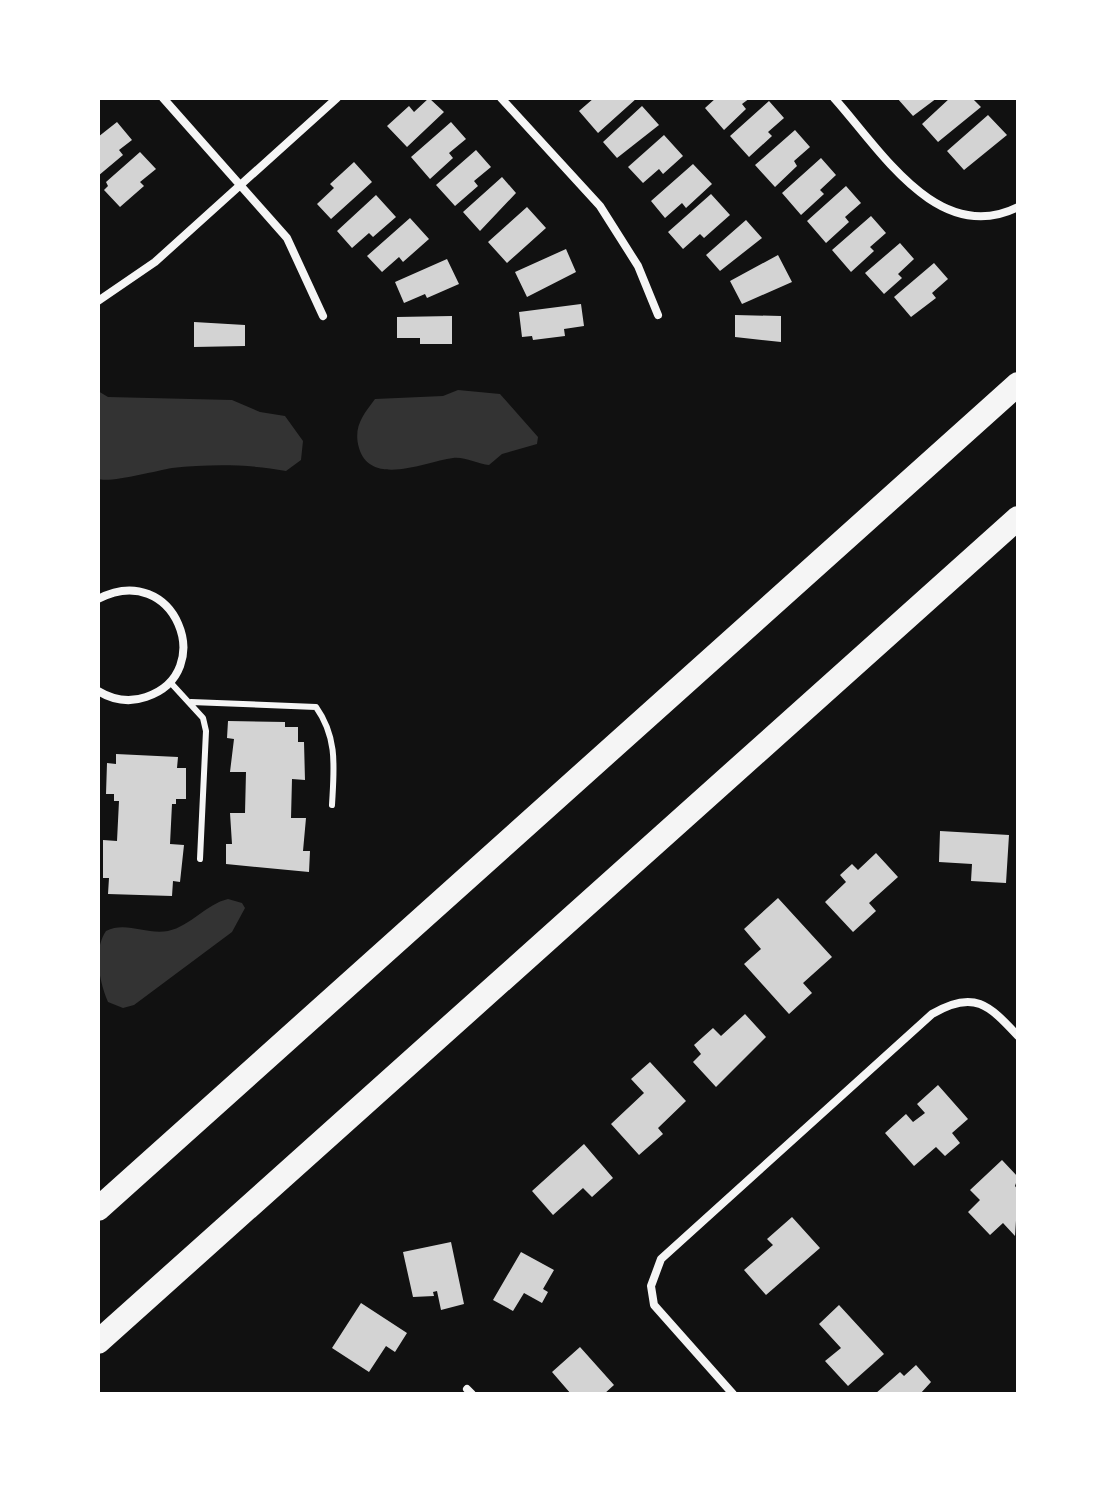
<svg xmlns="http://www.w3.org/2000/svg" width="1116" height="1492" font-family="'Work Sans',sans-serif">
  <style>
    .water { fill: #333 }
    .building { fill: #d3d3d3 }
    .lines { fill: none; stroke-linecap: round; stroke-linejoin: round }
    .service { stroke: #f5f5f5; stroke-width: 6 }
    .minor { stroke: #f5f5f5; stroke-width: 8 }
    .motorway { stroke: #f5f5f5; stroke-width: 24 }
  </style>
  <rect width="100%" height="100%" fill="#111"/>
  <path class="water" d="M458,390L500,394L538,437L537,444L502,454L489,465C478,464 463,456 453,458C427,461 371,488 359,448C353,427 363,415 375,399L443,396Z
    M98,391L108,397L232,400L260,412L285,416L303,441L301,460L286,471C250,464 209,464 172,468C155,471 111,483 98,479Z
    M228,899L242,903L245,908L232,932L134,1005L123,1008L108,1002C99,981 93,950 106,931C126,921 146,935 168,931C191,926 206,904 228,899Z"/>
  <path class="building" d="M429,98L444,112L407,147L387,126L409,106L414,112Z
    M594,98H637L598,133L579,111Z
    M716,98H750L742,104L746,109L724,130L705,108Z
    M897,98H937L913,116Z
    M950,98H972L981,107L938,142L922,124Z
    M769,101L784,118L768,132L772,136L749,157L730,136Z
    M642,106L659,125L617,158L603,142Z
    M988,115L1007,135L964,170L947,151Z
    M117,122L132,140L119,150L123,155L98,176V137Z
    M451,122L466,139L449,153L453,158L430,179L411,157Z
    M795,130L810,147L794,161L797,166L775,187L755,165Z
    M664,135L683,156L663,174L659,169L643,183L628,167Z
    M476,150L491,167L474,181L478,186L455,206L436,185Z
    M140,152L156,169L140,182L144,186L120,207L104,190L108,186L106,182Z
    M821,158L836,175L820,190L824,194L801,215L782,193Z
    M354,162L372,182L331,219L317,204L334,188L330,184Z
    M693,164L712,184L686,208L682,203L665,218L651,201Z
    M502,177L516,193L480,231L463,212Z
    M846,186L861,203L845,217L849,222L826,243L807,221Z
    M711,194L730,215L704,238L700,234L683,249L668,232Z
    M376,195L396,217L373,237L369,233L352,248L337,231Z
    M527,207L546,228L507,263L488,242Z
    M871,216L886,233L870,247L874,251L851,272L832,250Z
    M410,218L429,239L403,262L399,257L382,272L367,256Z
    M746,220L762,238L720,271L706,255Z
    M900,243L914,259L898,274L902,278L884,294L865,273Z
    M566,249L576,272L527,297L515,272Z
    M778,255L792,282L742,304L730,281Z
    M447,259L459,284L427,298L425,294L404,303L395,282Z
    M934,263L948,279L932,293L936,298L911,317L894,297Z
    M581,304L584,326L564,329L565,336L533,340L532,336L522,337L519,312Z
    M735,315L781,316V342L735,337Z
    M452,316V344H420V338H397V317Z
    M194,322L245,325V346L194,347Z
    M228,721L285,722V727H298V742H304L305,780L292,779L291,818H306L303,851H310L309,872L226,864V844H232L230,813H245L246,772H230L234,739L227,738Z
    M116,754L178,757L177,768H186V799H176V804H172L170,844L184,845L180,882L173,881L172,896L108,894L109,878H103V840L117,841L119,801H114V794H106L107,763L116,764Z
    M940,831L1009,835L1006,883L971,881L972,864L939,862Z
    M876,853L898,877L869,903L876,911L853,932L825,902L846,882L840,875L852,864L858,870Z
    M778,898L832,957L803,983L812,993L789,1014L744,964L761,949L744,929Z
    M745,1014L766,1037L716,1087L693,1062L701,1054L694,1045L713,1028L721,1036Z
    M650,1062L686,1101L658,1128L663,1134L639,1155L611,1124L644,1093L631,1079Z
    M938,1085L968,1119L952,1133L960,1143L945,1156L936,1147L914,1166L885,1133L906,1114L913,1122L925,1113L917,1104Z
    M584,1144L613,1178L592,1197L583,1188L553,1215L532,1191Z
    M1002,1160L1018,1177L1015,1186L1018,1190L1015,1236L1003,1223L990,1235L968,1212L980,1200L970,1190Z
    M792,1217L820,1248L766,1295L744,1270L773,1245L767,1239Z
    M451,1242L464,1304L441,1310L437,1291L433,1292L434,1296L413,1297L403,1252Z
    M521,1252L554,1270L543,1289L548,1292L542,1303L524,1293L513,1311L493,1300Z
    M361,1303L407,1333L395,1352L386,1346L369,1372L332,1348Z
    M839,1305L884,1354L848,1386L825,1361L841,1348L819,1324Z
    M580,1347L614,1385L604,1394H571L552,1372Z
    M916,1365L931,1382L920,1394H875L900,1372L904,1376Z"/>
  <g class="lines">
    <path class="service" d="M170,682L203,718L206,731L200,859
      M191,702L316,707C338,738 334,768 332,805"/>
    <path class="minor" d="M163,98L287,238L323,316
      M501,98L600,206L638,266L658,315
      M834,98C880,149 938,247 1018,207
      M98,301L155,262L337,98
      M98,599C175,559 219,673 146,697C129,703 113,700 98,691
      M467,1389L472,1394
      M733,1394L654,1305L651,1286L661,1259L932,1014C974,989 989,1005 1018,1036"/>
    <path class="motorway" d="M98,1209L1018,384
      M98,1342L1018,518"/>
  </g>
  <rect width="1116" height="1492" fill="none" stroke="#ffffff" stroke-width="200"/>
</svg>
